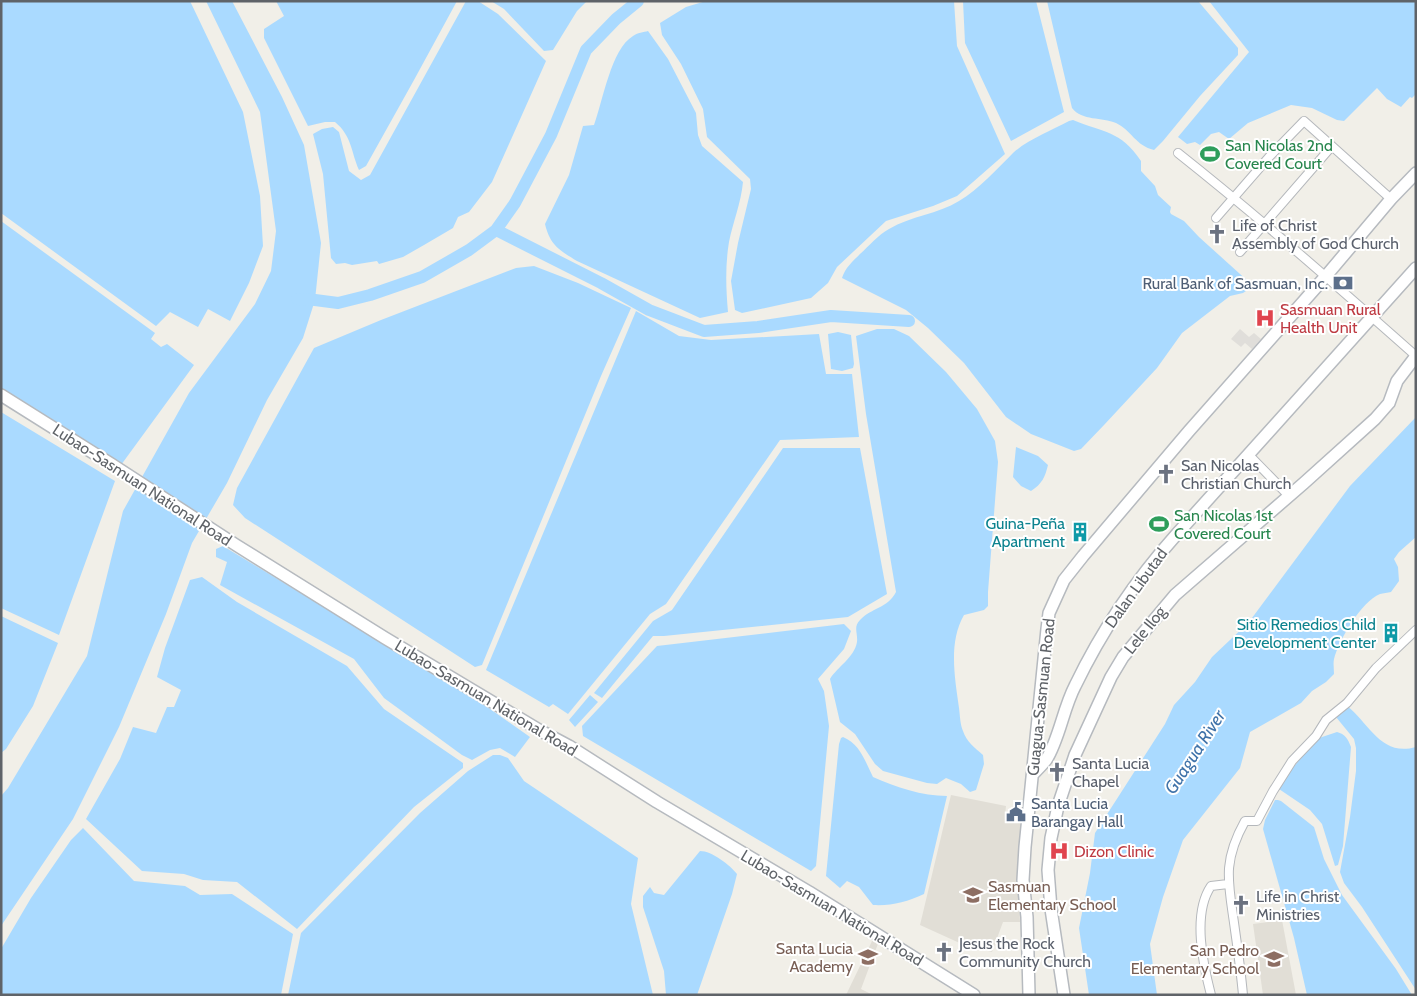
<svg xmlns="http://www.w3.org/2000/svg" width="1417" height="996" font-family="Cabin,sans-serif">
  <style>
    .industrial { fill: #e0deda }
    .education { fill: #e1ded6 }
    .water { fill: #aadaff }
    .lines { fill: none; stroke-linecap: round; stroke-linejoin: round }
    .river { stroke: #aadaff; stroke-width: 12 }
    .street-casing { stroke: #b5b8bc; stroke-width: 10 }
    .secondary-casing { stroke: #b6babf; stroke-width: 14 }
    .street { stroke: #fff; stroke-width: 8 }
    .secondary { stroke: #fff; stroke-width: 11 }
    .labels { text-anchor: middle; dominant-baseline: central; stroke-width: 4; stroke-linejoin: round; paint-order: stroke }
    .leisure-label { font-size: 16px; fill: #27864d; stroke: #fff; text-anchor: start }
    .worship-label { font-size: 16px; fill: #5b616d; stroke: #fff; text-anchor: start }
    .service-label { font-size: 16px; fill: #4e5e75; stroke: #fff; text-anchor: end }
    .health-label { font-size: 16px; fill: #be3a42; stroke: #fff; text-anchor: start }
    .street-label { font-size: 16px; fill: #5f6368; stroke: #fff }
    .culture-label { font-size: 16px; fill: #0d838f; stroke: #fff; text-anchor: end }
    .education-label { font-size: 16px; fill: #785e54; stroke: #fff; text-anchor: end }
    .water-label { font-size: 18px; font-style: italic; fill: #4174aa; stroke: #fff }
  </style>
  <rect width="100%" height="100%" fill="#f1efe8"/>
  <path class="industrial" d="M1240,329L1249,337L1254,333L1261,339L1252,349L1245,343L1241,347L1231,339Z"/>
  <path class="education" d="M951,795L1006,806L1005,815L1022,818L1017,867L1020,922H1003L992,952L964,945L920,925Z
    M1282,920L1296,995H1263L1253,924Z
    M873,939L879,941L861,989L873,995H846Z"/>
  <path class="water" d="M1,1H190L243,112L260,196L263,246L249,283L230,321L208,309L198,327L170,312L156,326L1,213Z
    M206,1H232L282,97L304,145L321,243L315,300L303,338L267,400L227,483L192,543L166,614L119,727L73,819L1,926V796L8,788L87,656L123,511L189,393L255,304L271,271L276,231L260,112Z
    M276,1H457L414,80L366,166L359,170C351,152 352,136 335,122H325L308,126L264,38V29L284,16Z
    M466,1H478L498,14L546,61L492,182L469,212L458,217L453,228L424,245L403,257L379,264L377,261L352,265L345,263L336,264L331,258L323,174L313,134L322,129L333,127L339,132L349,171L361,180L370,175Z
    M491,1H587L577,11L553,50L544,51L504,9Z
    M706,1H954L957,46L1005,154L957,196L933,206L886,221L837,267L828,283L811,298L742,313L735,310L731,281L738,243L751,189L750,179L707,137L703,109L681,64L662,35L660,23L686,7Z
    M963,1H1036L1064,112L1011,141L965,43Z
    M1047,1H1198L1238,48V55L1200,96L1163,141L1154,150C1136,146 1131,130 1116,123C1102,117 1082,121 1072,108Z
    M1209,1H1416V94L1412,98L1410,97L1401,107L1387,99L1377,88L1344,121L1337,120L1312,108L1291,105L1248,123L1229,139L1219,132L1211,134L1200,145L1195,142L1187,144L1178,137L1249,52Z
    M648,31L668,59L696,113L698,135L702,146L743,182C741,203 733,222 729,242C725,266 726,289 728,312L700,318L577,261C559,250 550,245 545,224L569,175L583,126L594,125C603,101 611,49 633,36C637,33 644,32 648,31Z
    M1073,120C1104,133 1120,130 1141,161V171L1155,186L1158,195L1171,207L1170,212L1171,214L1184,221L1199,237L1250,283L1249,289L1243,293L1230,296L1182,333L1157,368L1104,425L1081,449L1074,451L1031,434L1006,417L964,363L928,328L906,310L842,278C845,268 853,261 860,254C869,246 878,235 889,229C911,216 938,214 959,201C979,189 997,169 1013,153C1027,140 1052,130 1069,121Z
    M1,221L155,333L151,339L161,347L167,344L194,365L121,465L1,389Z
    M534,266L578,283L631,308L601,376L482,665L475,667L245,518L233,505L237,488L314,348L381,320L516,268Z
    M636,311L679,336L711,340L819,334L826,374H852L859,437L780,440L666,604L650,614L568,714L553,704L549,707L486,670Z
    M877,329H894L909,336L946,372L977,409L995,441L998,462L988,592V606L984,610L964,615C948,643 955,678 959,708C960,715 960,724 963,731C966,741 975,748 983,755L984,764L976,790L970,792L961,784L946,778L937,784L927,783L883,771L875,764L855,734L840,722L830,679C838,666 854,658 857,642C858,633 853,627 860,620C871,608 888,608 896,592L866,414L856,336Z
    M838,332L851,335L854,364L853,368L842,371L831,369L828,334Z
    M1,412L115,481L59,635L1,608Z
    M1416,417V537L1399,552L1394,559L1398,567L1399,581L1391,592C1388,593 1383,593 1380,594C1361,602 1339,640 1334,659C1333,664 1334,669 1334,674L1326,682L1312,691L1301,703L1250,732L1240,768L1183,840L1163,897L1150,944L1157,995H1089L1079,928L1090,873L1095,833L1165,724L1174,705L1195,682L1212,657L1249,622L1350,486Z
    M1016,447L1038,456L1048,465C1045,477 1042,484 1031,491L1021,486L1013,477Z
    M783,448H860L887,594L848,617L664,636H653L602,698L594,693L653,621L672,610Z
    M223,546L479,701L530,737L515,757L500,748L490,750L472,760L462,755L384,698L354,659L220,585L227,562L216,557V549Z
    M202,577L237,602L347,666L384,709L463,763V768L414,807L297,929L237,882L203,880L184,874L142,871L86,819L120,759L133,727L156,733L167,707H174L181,690L157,677L165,648L190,580Z
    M1,616L58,643L33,706L6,749L1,753Z
    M844,624L851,631L844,649L818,679L824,691L829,726L816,866L811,871L583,736L582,726L657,646Z
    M590,695L598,702L575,727L569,720Z
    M1347,706C1370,724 1381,757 1416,747V990L1362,907L1344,883L1340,872L1350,817L1356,771V748L1354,739L1336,717Z
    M1337,732C1345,734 1348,739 1351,747L1343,846L1338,865L1335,866L1322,824L1310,810L1279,789L1280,784L1316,739Z
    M843,737C860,744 865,761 873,777C896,787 922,796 947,796L924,894C907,902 891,906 873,905L859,887L847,881L840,888L826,876L839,744L841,738Z
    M493,755H500L508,758L524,781L638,858L631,904L653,995H288L301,933L420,813L468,771Z
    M1275,800H1278L1281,801L1314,827L1324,859L1342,895L1396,969L1412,995H1307L1294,938L1263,829L1265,820Z
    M83,828L134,881L185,886L200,895L232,894L293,934L281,995H1V949L31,898L71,840Z
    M700,851C712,851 730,865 737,874L732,894L697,995H666L664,971L643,907V896L650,887L654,893L664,895Z"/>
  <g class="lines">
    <path class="river" d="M496,230L601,283L649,310L704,331L758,327L831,316L909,321
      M297,299L315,300L338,303L370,295L422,277L469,250L496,230L515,203L551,135L586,50L616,19L638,1"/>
    <defs>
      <path id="street" d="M1178,153C1260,218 1338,287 1416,356
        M1216,218L1269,157L1304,121L1391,199
        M1240,252L1332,146
        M1249,455L1289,496
        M1211,995C1203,964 1192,914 1211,886L1228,884
        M1243,995C1241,973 1238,951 1235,930C1229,884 1221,864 1245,821H1257L1273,791L1292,761L1316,736L1326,720L1347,703L1376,668L1416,630"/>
      <path id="secondary" d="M1,395L111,464L236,545L385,638L539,730L569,746L657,802L809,892L974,995
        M1033,774C1037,770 1042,765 1046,760C1059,740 1063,709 1075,686C1102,630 1135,581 1176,535L1416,268
        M1029,995L1027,917L1023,880L1025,847L1047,629L1049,613L1064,580L1083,556L1189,431L1326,276L1391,199L1416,173
        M1064,995L1051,909L1048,870L1051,838L1058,806L1075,755L1111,677L1123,657L1175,595L1304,483L1375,419L1389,403L1397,381L1416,356"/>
    </defs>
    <use href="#street" class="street-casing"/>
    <use href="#secondary" class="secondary-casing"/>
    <use href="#street" class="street"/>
    <use href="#secondary" class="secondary"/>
  </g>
  <defs>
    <symbol id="stadium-bare" viewBox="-9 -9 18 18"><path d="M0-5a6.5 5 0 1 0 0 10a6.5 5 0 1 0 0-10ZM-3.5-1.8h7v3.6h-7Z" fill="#2e9e5b" stroke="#fff" stroke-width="2.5" paint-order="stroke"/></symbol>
    <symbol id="church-bare" viewBox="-9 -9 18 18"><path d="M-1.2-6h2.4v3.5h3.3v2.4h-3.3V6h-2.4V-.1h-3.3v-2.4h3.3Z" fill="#6b7280" stroke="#fff" stroke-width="2.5" paint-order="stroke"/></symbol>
    <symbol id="bank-bare" viewBox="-9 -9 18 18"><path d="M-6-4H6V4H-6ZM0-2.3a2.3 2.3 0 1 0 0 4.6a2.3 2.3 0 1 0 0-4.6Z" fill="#5c6f8a" stroke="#fff" stroke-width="2.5" paint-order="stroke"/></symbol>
    <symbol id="hospital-bare" viewBox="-9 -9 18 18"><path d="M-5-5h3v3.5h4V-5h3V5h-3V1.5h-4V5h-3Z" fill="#e0444e" stroke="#fff" stroke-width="2.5" paint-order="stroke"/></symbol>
    <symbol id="building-bare" viewBox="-9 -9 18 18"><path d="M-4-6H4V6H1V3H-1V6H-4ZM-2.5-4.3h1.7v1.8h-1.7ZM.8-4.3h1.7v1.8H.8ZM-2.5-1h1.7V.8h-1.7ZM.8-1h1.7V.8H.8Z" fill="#0f9aa8" stroke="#fff" stroke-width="2.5" paint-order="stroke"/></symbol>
    <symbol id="civic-bare" viewBox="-9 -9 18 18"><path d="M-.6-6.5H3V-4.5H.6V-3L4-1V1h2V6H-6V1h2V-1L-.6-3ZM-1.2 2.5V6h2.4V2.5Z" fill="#5c6f8a" stroke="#fff" stroke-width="2.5" paint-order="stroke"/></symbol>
    <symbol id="school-bare" viewBox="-9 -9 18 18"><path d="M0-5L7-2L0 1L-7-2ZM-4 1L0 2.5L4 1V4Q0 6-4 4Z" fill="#8d6e63" stroke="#fff" stroke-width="2.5" paint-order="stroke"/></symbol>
  </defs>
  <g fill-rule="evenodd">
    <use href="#stadium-bare" x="1196" y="140" width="28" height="28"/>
    <use href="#church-bare" x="1203" y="220" width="28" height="28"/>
    <use href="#bank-bare" x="1329" y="269" width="28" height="28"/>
    <use href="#hospital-bare" x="1251" y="304" width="28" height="28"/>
    <use href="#church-bare" x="1152" y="460" width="28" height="28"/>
    <use href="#stadium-bare" x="1145" y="510" width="28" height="28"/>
    <use href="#building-bare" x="1066" y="518" width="28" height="28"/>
    <use href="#building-bare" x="1377" y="619" width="28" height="28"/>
    <use href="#church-bare" x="1043" y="758" width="28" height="28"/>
    <use href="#civic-bare" x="1002" y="798" width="28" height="28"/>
    <use href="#hospital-bare" x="1045" y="837" width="28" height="28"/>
    <use href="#school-bare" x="959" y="881" width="28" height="28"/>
    <use href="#church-bare" x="1227" y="891" width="28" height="28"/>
    <use href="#church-bare" x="930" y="938" width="28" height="28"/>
    <use href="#school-bare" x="854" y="943" width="28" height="28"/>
    <use href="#school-bare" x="1260" y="945" width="28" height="28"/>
  </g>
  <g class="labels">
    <g class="leisure-label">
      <text x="1225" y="145">San Nicolas 2nd<tspan x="1225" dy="18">Covered Court</tspan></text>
      <text x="1174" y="515">San Nicolas 1st<tspan x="1174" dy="18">Covered Court</tspan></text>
    </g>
    <g class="worship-label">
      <text x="1232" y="225">Life of Christ<tspan x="1232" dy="18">Assembly of God Church</tspan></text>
      <text x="1181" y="465">San Nicolas<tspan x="1181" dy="18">Christian Church</tspan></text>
      <text x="1072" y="763">Santa Lucia<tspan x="1072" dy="18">Chapel</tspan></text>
      <text x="1256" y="896">Life in Christ<tspan x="1256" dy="18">Ministries</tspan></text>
      <text x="959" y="943">Jesus the Rock<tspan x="959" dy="18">Community Church</tspan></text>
    </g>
    <g class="service-label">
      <text x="1328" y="283">Rural Bank of Sasmuan, Inc.</text>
      <text x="1031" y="803" text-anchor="start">Santa Lucia<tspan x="1031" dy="18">Barangay Hall</tspan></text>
    </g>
    <g class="health-label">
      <text x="1280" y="309">Sasmuan Rural<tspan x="1280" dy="18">Health Unit</tspan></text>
      <text x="1074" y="851">Dizon Clinic</text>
    </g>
    <g class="street-label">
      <text transform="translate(142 485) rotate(33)">Lubao-Sasmuan National Road</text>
      <text transform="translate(1136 588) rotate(-54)">Dalan Libutad</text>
      <text transform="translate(1145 630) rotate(-51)">Lele Ilog</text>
      <text transform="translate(1041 697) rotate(-84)">Guagua-Sasmuan Road</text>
      <text transform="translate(486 698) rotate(31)">Lubao-Sasmuan National Road</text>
      <text transform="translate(832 908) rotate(31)">Lubao-Sasmuan National Road</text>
    </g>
    <g class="culture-label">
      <text x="1065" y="523">Guina-Peña<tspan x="1065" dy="18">Apartment</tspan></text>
      <text x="1376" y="624">Sitio Remedios Child<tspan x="1376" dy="18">Development Center</tspan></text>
    </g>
    <g class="education-label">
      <text x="988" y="886" text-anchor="start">Sasmuan<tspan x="988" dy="18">Elementary School</tspan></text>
      <text x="853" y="948">Santa Lucia<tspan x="853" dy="18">Academy</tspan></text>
      <text x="1259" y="950">San Pedro<tspan x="1259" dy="18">Elementary School</tspan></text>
    </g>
    <g class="water-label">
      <text transform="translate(1195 752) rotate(-57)">Guagua River</text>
    </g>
  </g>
  <rect width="1417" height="996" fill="none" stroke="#5f6368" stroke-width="5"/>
</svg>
